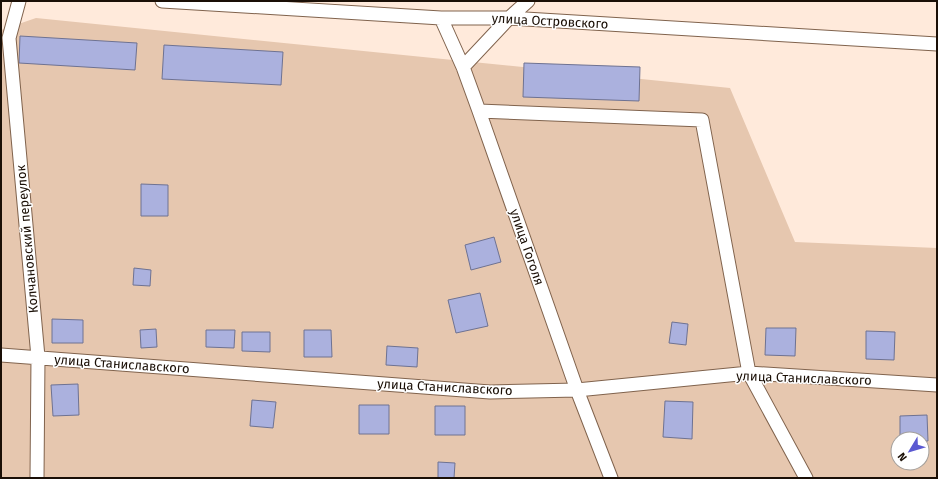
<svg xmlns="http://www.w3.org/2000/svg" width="938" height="479" font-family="'Fira Sans',sans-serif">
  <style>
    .green { fill: #e6c7af; fill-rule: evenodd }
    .building { fill: #abb1de; stroke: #6e7292 }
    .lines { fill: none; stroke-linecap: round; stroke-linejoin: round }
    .minor-casing { stroke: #80634d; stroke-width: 15 }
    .minor { stroke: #fff; stroke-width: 13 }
    .labels { text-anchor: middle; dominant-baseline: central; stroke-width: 3; stroke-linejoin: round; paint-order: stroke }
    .street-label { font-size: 13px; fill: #1a0f06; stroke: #fff }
  </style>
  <rect width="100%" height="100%" fill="#ffeadb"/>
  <path class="green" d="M36,18L730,88L795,242L937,248V478H1V30ZM898,439H922V463H898Z"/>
  <path class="building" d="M20,36L137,43L135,70L19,63Z
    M164,45L283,52L281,85L162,79Z
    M524,63L640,67L639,101L523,97Z
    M141,184L168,185V216H141Z
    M494,237L501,262L471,270L465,245Z
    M134,268L151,270L150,286L133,285Z
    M480,293L488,326L456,333L448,300Z
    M52,319L83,320V343H52Z
    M672,322L688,324L686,345L669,343Z
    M766,328H796L795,356L765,355Z
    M156,329L157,347L141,348L140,330Z
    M206,330H235L234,348L206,347Z
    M304,330H331L332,357H304Z
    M866,331L895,332L894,360L866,359Z
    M242,332H270V352L242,351Z
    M387,346L418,348L417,367L386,365Z
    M78,384L79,415L53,416L51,385Z
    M252,400L276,402L273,428L250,426Z
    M665,401L693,402L692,439L663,437Z
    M359,405H389V434H359Z
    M435,406H465V435H435Z
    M927,415L928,441H922V439H900V416Z
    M438,462L455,463L454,478H438Z"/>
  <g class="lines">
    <defs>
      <path id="minor" d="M19,1L9,38L38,357L37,478
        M162,1L441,18H509L937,44
        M441,18L463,67L479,111L577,390L611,478
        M463,67L509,18L528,1
        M479,111L702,120L749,373L806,478
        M1,355L490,392L577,390L749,373L937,385"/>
    </defs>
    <use href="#minor" class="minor-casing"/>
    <use href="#minor" class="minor"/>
  </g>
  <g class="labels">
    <g class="street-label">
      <text transform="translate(550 21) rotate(3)">улица Островского</text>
      <text transform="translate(27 239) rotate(-95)">Колчановский переулок</text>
      <text transform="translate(527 247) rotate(71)">улица Гоголя</text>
      <text transform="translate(122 364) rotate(4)">улица Станиславского</text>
      <text transform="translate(804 378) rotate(2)">улица Станиславского</text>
      <text transform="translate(445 387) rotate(3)">улица Станиславского</text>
    </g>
  </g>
  <rect width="938" height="479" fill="none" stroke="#1a0f06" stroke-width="4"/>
  <g transform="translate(910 451) rotate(232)"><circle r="19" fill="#ffffff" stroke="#a39f9b"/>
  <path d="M0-3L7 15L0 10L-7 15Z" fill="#5b59d1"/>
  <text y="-6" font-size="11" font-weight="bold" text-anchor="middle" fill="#1a0f06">N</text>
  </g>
</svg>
